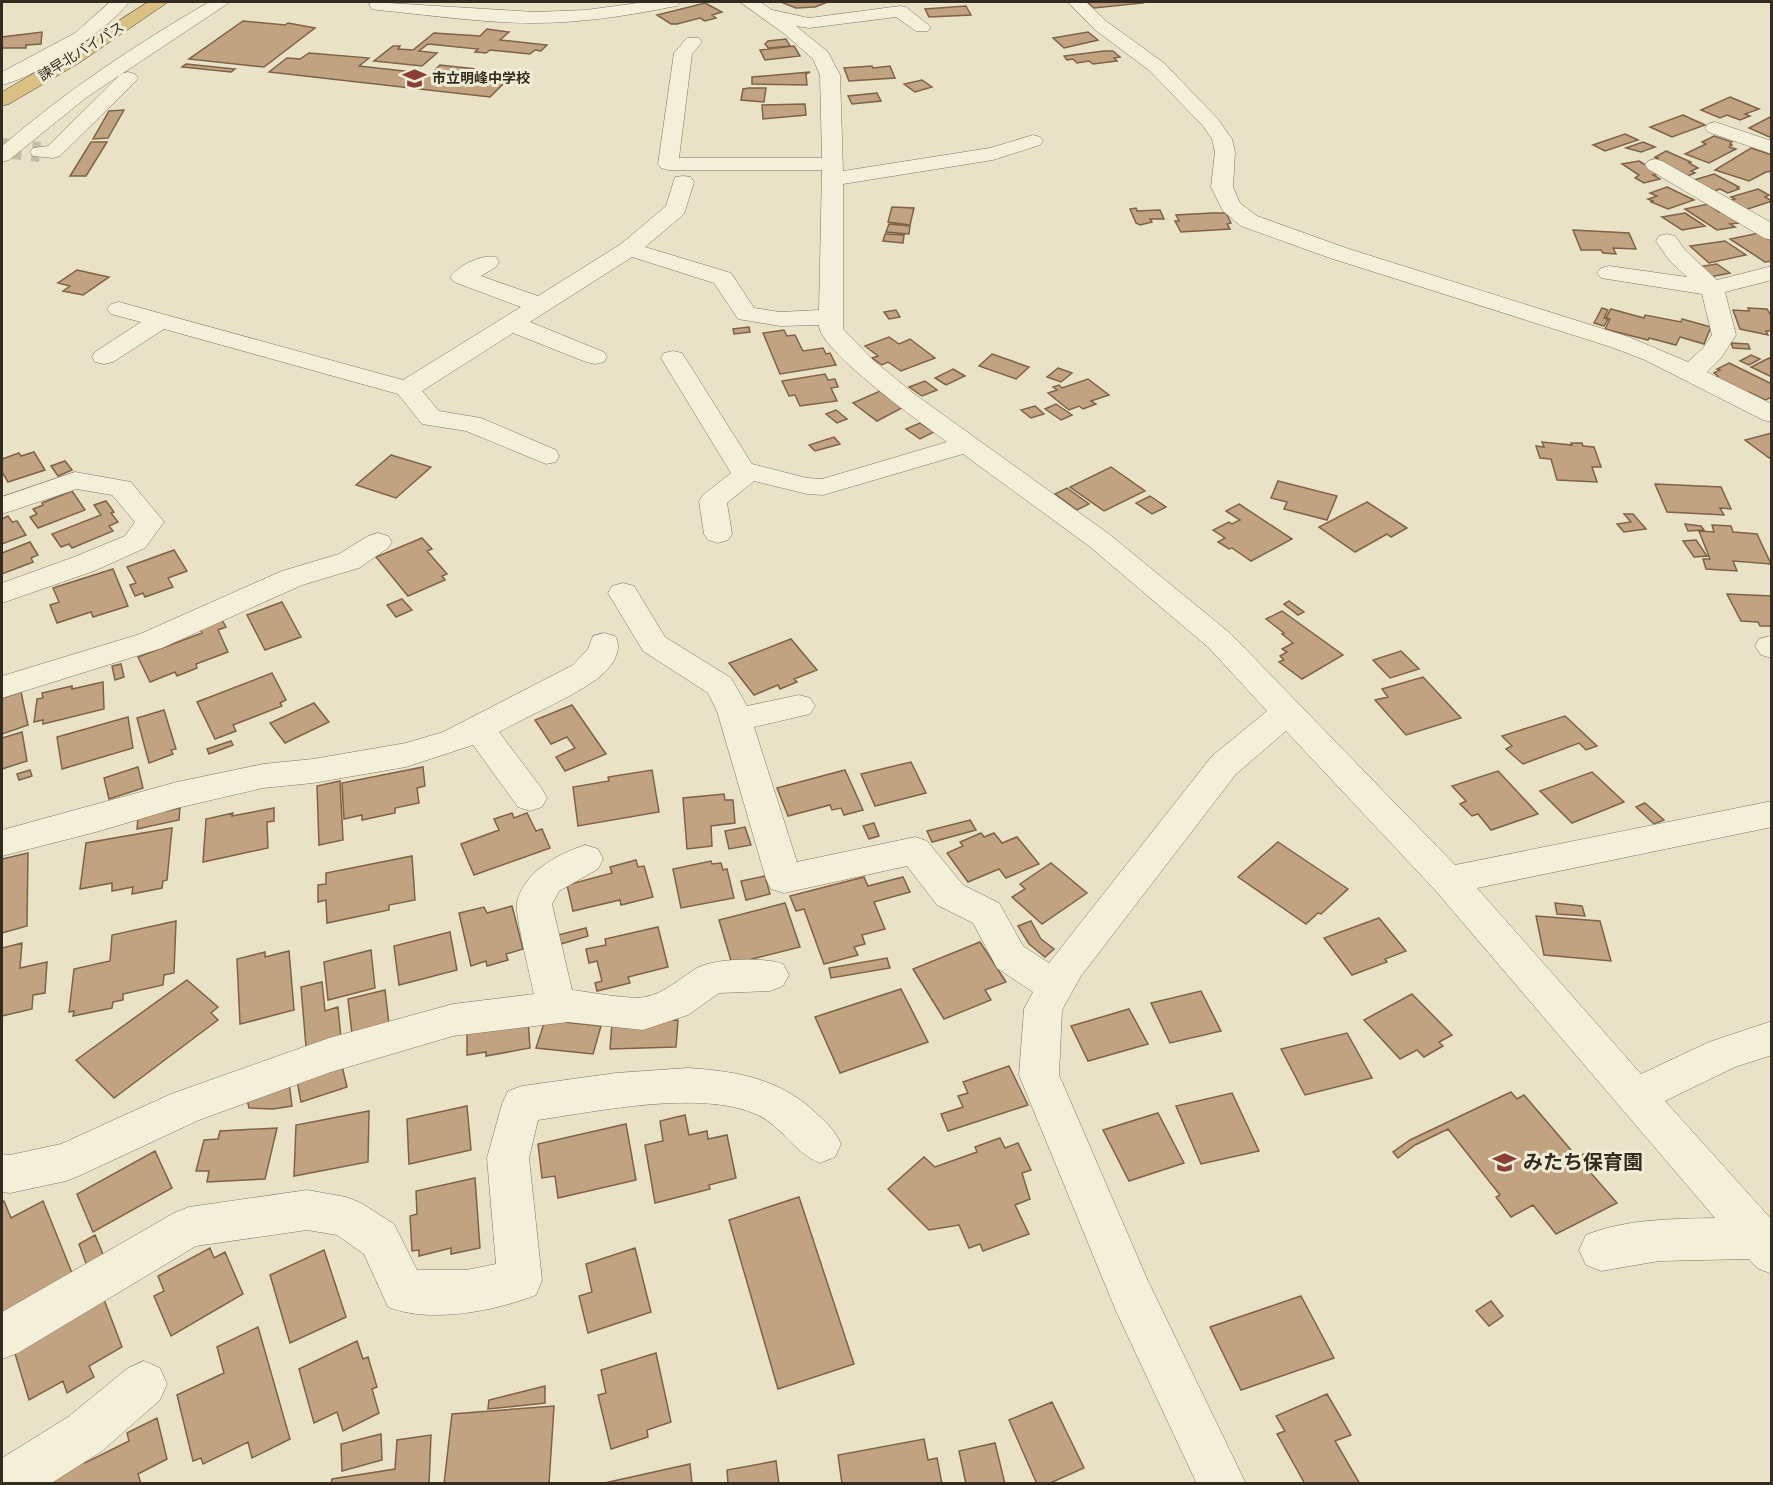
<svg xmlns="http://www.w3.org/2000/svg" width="1773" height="1485" font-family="'Source Serif 4','Noto Sans JP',serif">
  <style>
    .building { fill: #c2a381; stroke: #7e6347; stroke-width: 1.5 }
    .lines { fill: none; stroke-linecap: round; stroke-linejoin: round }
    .minor-tunnel { stroke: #c5bea6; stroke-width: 20; stroke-dasharray: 20 10; stroke-linecap: butt }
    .minor-casing { stroke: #82755f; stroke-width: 1 }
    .trunk-casing { stroke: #504332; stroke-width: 1 }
    .minor { fill: #f4efd9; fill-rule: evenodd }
    .trunk { fill: #dac183; fill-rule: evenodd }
    .labels { text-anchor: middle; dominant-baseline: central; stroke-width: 6; stroke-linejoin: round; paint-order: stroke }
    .far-street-label { font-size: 14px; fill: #342c20; stroke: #f1ecd5 }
    .far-poi-label { font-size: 14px; font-weight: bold; fill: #342c20; stroke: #f1ecd5; text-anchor: start }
    .near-poi-label { font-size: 20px; font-weight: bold; fill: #342c20; stroke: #f1ecd5; text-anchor: start }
  </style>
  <rect width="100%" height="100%" fill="#e9e2c7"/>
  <path class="building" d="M787,2H822L825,3L815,7L796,8L783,3Z
    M1087,2H1142L1143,3L1094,8Z
    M705,3L722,12L712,15L716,18L705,21L700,18L677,24H671L657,15Z
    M966,6L971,15L929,17L925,9Z
    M243,21L285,25L288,23L315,28L264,67L189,59Z
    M487,29L509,32L500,40L547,45L541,51L535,50L530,54L490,50L486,53L475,52L478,49L428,44L419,51L437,53L422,66L374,61L393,46H400L398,49L413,50L434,33L480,36Z
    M42,32L41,44L26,45V48H2V37Z
    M1088,32L1098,40L1064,48L1053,38Z
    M786,39L790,46L768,48L765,44L768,41Z
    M794,46L800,56L765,60L760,50Z
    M1104,51H1113L1120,57L1114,58L1117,61L1093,64L1089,61L1077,63L1073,59L1067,60L1064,56Z
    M309,53L369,58L359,66L431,74L440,65L477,69L468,78L505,82L490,97L269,72L287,58L300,59Z
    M186,64L235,69L231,72L182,67Z
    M872,66L873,68L890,66L895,78L849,81L844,68Z
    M810,72L806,74L807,85L752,84V77Z
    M922,80L932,87L915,92L904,84Z
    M749,88H766L764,102L741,100L743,89Z
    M877,93L881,101L852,104L848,96Z
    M1730,97L1759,109L1745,114L1750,116L1740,120L1727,115L1720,118L1701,110Z
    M805,104L806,115L763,119L762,105Z
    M124,110L108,138L93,139L109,111Z
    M1683,115L1705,125L1672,137L1650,127Z
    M1772,116V138L1749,128Z
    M1625,134L1638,140L1605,151L1593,145Z
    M1714,136L1732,142L1730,144L1732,145L1729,147L1736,149L1709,163L1685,154L1706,144L1702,142Z
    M91,142H107L86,176H70Z
    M1643,142L1655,147L1641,152L1626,148Z
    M1751,148L1772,155V171L1766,172L1749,181L1715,170Z
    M1666,151L1691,162L1689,163L1698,168L1691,171L1695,173L1688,176L1654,160L1658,158L1655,157Z
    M1639,161L1660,174L1653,175L1660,179L1644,183L1635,178L1639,175L1622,164Z
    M1714,174L1739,187L1737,188L1739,189L1728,193L1720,189L1714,191L1694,180Z
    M1667,187L1694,200L1668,209L1651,202L1653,201L1648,199L1657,196L1650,193Z
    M1758,189L1769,195L1765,197L1772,201L1745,210L1729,201L1735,199L1731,197Z
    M1708,204L1719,212L1723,211L1740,223L1730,224L1735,227L1717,230L1685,209Z
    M892,207L914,208L910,225L888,222Z
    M1136,208L1137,211L1160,210L1164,219H1150L1152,222L1140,225L1136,223L1130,209Z
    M1212,213H1226L1231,223L1227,224L1230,229L1181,232L1175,221H1179L1176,215Z
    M1685,213L1705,226L1682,230L1662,217Z
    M889,224L910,226L909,234L886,232Z
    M1573,230L1629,233L1636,249L1613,248L1616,254L1603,253L1601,250H1581Z
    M1759,233L1772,241V261L1765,262L1730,239Z
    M885,234L904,235L903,243L883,241Z
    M1725,241L1746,255L1709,263L1690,246Z
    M1717,264L1730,273L1710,277L1697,267Z
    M77,270L109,277L83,295L63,291L70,286L58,283Z
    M1602,308L1608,310L1604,318L1608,319L1604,326L1594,323Z
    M1748,308L1767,309L1772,317V331H1766L1768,335L1740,329L1733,310L1749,311Z
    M1611,309L1644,318L1645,315L1681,322L1682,319L1711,327L1704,344L1680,337L1676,345L1649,338L1648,340L1605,329L1610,319L1606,318Z
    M896,310L900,317L889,319L884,312Z
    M749,327L750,332L734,334L733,329Z
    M784,330L787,336L795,335L803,351L823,348L826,354L830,353L836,365L780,374L763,333Z
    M889,337L899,344L910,339L935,358L901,371L888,362L882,365L872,358L878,356L865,346Z
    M1731,343L1748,344L1750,349L1733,348Z
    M992,354L1029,367L1016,379L979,366Z
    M1751,355L1760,359L1749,365L1740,361Z
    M1769,358L1772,359V377L1751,367Z
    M1729,363L1772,384V397L1765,400L1749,392L1745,394L1713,378L1718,376L1714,373L1720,370L1717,369Z
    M1058,368L1072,373L1061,382L1047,377Z
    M953,369L965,376L946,385L935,378Z
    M825,374L828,380L835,379L838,387L831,388L837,401L800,406L795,395L789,396L782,381Z
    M1088,379L1109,395L1091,401L1096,404L1083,409L1079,406L1069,410L1048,393L1057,390L1053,387L1059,385L1062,388Z
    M925,381L937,390L922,396L909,387Z
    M880,391L902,408L877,421L853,403Z
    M1056,404L1072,415L1061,420L1045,409Z
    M1035,406L1044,414L1031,418L1021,410Z
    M836,410L847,419L837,423L826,414Z
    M920,423L934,432L920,439L906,429Z
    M1772,433V460L1745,440Z
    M834,437L840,444L815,451L809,445Z
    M1542,442L1572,445L1571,443H1582L1583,446L1594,447L1601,467H1592L1597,482L1557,480L1551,459L1540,458L1536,446L1544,447Z
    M34,452L45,470L8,482L2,472V459L19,453L21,456Z
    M391,455L431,467L396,498L356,485Z
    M65,461L72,470L58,476L51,466Z
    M1111,467L1145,491L1104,511L1070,487Z
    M1278,481L1337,496L1327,520L1284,509L1287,502L1271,498Z
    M1655,484L1721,487L1731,509L1720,508L1724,515L1667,512Z
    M1067,488L1089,504L1077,510L1055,494Z
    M72,491L85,510L38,528L30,517L37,514L33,509L43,505L42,503Z
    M1150,496L1166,507L1152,514L1136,503Z
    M106,501L114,512L111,513L118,522L109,526L113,531L72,548L69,544L61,547L52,534L101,515L94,505Z
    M1367,502L1407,528L1391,537L1387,534L1355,552L1319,527Z
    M1239,504L1292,539L1251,561L1232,548L1229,549L1218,542L1225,538L1213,530L1229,522L1232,524L1240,520L1226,511Z
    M1624,514H1633L1646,529L1624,532L1617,524L1631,522Z
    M8,516L12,522L17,521L26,535L2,544V519Z
    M1685,524L1701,526L1704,530L1688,531Z
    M1712,525L1731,526L1733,532L1757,534L1771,564L1733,561L1737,571L1706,569L1703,559H1710L1699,531L1714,532Z
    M422,538L432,549L427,551L447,574L442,576L445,580L408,596L376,557Z
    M1696,540L1707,556L1694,557L1683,541Z
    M30,542L38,555L31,558L33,562L2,574V553Z
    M174,550L187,571L168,578L173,587L145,597L143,593L135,596L130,585L136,583L127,567Z
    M113,569L128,606L93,617L91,612L57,623L50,605L59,602L53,588Z
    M1727,594L1772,596V626H1760L1758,622L1741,621Z
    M402,599L412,610L396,617L387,605Z
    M1289,601L1304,612L1298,615L1284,604Z
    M282,602L301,637L265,650L247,615Z
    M1282,611L1343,655L1302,679L1279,662L1284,660L1280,656L1287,652L1282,649L1293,643L1282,634L1284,633L1266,619Z
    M222,620L226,627L218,630L228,652L196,664L197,668L177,676L175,672L150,682L138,657L202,633L200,629Z
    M791,639L817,670L794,679L797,682L780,689L778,685L754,695L729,663Z
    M1401,651L1419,669L1390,678L1373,660Z
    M121,664L124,677L115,680L112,666Z
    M272,673L286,700L280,703L282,706L233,725L236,731L215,739L197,702Z
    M1423,677L1461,718L1406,735L1375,700L1388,697L1382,689Z
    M103,682L104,709L43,724V720L34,722L37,699L43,698L42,693L72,686V689Z
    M21,692L28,725L2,734V698Z
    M314,703L329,722L285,743L270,723Z
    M572,705L606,754L565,771L556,757L575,748L567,737L551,744L535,720Z
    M164,710L176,749L171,750L173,754L149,763L137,718Z
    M1565,716L1597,746L1586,750L1579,743L1523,764L1506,749L1512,746L1502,736Z
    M128,717L133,748L62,769L57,737Z
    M22,732L27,761L2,769V738Z
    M231,741L233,745L209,754L207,749Z
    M911,762L926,793L875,806L861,774Z
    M138,767L143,788L109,799L104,778Z
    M423,767L425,786L417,788L419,803L395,808V813L362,820V815L344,819L342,783Z
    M30,770L32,776L19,780L17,774Z
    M652,770L659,812L578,826L573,787L609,781L608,777Z
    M845,770L863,810L844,815L841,808L832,810L830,805L788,816L777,788Z
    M1498,771L1538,814L1491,830L1478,814L1472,816L1460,804L1466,801L1452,786Z
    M1592,772L1624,802L1572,823L1540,791Z
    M340,781L343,840L319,845L317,786Z
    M724,794L725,800H733L735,823L711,826L712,846L687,849L683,798Z
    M1645,803L1664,820L1654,824L1636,807Z
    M180,808L179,820L137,829L138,817Z
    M274,808V821L267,822L268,848L203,862L206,819L233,813L232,816Z
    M512,813L514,818L527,813L536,831L542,829L550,848L474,875L461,844L499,830L494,819Z
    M970,820L976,830L932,842L927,831Z
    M874,823L879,836L869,839L863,826Z
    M745,827L751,845L729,849L725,831Z
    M172,828L167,880L163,881L162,888L132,894L133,887L112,891V883L80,889L86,843Z
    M981,833L984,837L994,833L1002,843L1017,837L1039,864L1006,878L999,869L968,882L947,853L963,846L960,842Z
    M1278,842L1348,889L1321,914L1318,913L1306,924L1238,877Z
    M28,853L27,926L2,933V859Z
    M412,856L415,900L389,905V910L327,923L326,900L318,902V885L326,884V873Z
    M636,860L638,867L644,866L653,897L621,905L620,900L573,911L567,885L612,873L610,867Z
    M711,861L712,864L721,863L723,870L727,869L734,898L681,908L673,869Z
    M1051,863L1087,893L1042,924L1012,897L1025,889L1020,884Z
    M765,876L770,894L746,900L741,881Z
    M864,877L868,886L903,877L910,892L874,902L885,929L862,935L865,944L854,947L858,955L824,964L804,909L796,911L790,896Z
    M785,903L800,947L732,964L719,920Z
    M1555,903L1582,906L1585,916L1557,914Z
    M512,906L523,949L506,954L508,960L487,966L486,961L471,966L459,913L484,907L487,913Z
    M1536,916L1600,921L1611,961L1544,955Z
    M1379,918L1406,951L1385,959L1387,962L1352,975L1324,938Z
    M176,921L174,973L164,975L163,985L123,994V1000L113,1002L112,1008L73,1016L74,1011L69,1012L74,969L110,961L112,935Z
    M1031,921L1041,939L1054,949L1045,957L1029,944L1018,926Z
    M658,927L668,967L628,977L630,983L597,991L595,983L602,981L597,961L589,963L586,949L606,945L605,939Z
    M586,928L588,936L561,944L558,935Z
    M450,932L457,970L399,985L394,946Z
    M980,942L1006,982L985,990L991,1000L944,1019L913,969Z
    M22,943L20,968L47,962L45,993L33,995L32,1009L2,1016V948Z
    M371,950L375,988L328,1000L324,962Z
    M289,951L294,1010L240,1024L237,959L265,952V957Z
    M887,958L890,968L831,978L829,968Z
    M187,980L218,1007L211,1013L218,1020L114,1098L76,1060Z
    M322,982L325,1011L338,1007L341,1038L306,1047L301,987Z
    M901,989L928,1042L840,1073L815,1017Z
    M385,990L389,1024L352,1034L348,999Z
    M1201,991L1221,1031L1170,1043L1151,1003Z
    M1412,994L1452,1035L1439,1042L1443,1046L1424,1057L1417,1050L1400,1059L1364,1020Z
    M1129,1009L1148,1044L1088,1061L1071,1026Z
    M528,1019L530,1048L486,1056V1052L467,1055V1030Z
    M545,1020L601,1026L593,1054L536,1048Z
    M678,1020L676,1047L610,1049L612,1023Z
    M1347,1033L1372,1078L1305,1095L1281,1049Z
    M342,1066L347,1087L301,1102L297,1081Z
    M1009,1066L1028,1105L948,1131L941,1114L963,1107L958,1096L968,1093L963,1082Z
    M289,1082L292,1106L273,1109L249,1108L247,1099Z
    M1511,1092L1517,1099L1524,1095L1577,1157L1591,1151L1603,1165L1590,1172L1617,1203L1556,1234L1533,1205L1511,1217L1496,1197L1500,1195L1448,1129L1415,1145L1398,1158L1393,1152L1410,1140Z
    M1232,1093L1259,1151L1201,1164L1176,1106Z
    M467,1106L471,1150L409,1164L407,1119Z
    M369,1111L368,1162L294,1176L296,1125Z
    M1158,1113L1184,1163L1129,1181L1103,1130Z
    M685,1115L689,1135L707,1131L708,1139L727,1135L736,1178L709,1185L710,1189L655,1203L645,1145L663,1141L660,1121Z
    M626,1124L636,1180L558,1198L555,1176L542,1178L538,1144Z
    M277,1128L265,1179L207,1182L209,1171H196L204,1140L218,1139L220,1131Z
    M1000,1138L1005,1148L1018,1143L1031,1170L1022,1173L1030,1199L1015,1205L1029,1234L983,1251L980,1244L969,1248L959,1225L929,1230L888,1189L924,1157L935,1167L977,1152L975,1147Z
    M155,1151L172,1188L93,1232L77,1194Z
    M475,1178L480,1248L451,1254V1248L419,1256V1250L412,1251L410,1216L417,1214L416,1191Z
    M799,1197L854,1364L778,1389L729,1220Z
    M4,1201L11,1218L43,1201L72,1273L2,1313V1203Z
    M95,1235L105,1259L88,1269L79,1244Z
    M210,1248L214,1258L225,1252L243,1294L171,1336L154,1296L164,1291L158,1276Z
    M635,1248L651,1312L588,1333L579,1296L592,1292L586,1264Z
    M324,1250L346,1317L290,1343L270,1275Z
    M1301,1296L1334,1358L1241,1390L1210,1327Z
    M103,1297L122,1347L89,1366L94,1377L67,1393L63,1381L29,1400L13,1347Z
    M1491,1301L1503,1316L1489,1326L1476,1311Z
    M258,1327L290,1439L252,1458L248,1442L203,1464L201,1458L193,1461L177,1395L224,1373L217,1347Z
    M357,1341L363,1359L368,1357L377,1387L372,1389L379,1413L343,1431L337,1412L314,1423L299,1369Z
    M656,1353L671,1422L647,1430L648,1437L611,1449L598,1395L606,1393L601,1370Z
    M545,1386V1403L488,1409L489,1400Z
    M1327,1394L1351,1435L1335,1441L1360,1484H1305L1277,1434L1285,1431L1276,1416Z
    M1052,1402L1084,1468L1048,1484H1037L1009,1420Z
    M554,1406L549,1484H444L452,1414Z
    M157,1418L167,1459L138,1474L141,1484H40L84,1458L85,1463L129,1441L127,1433Z
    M381,1434L382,1460L342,1471L341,1444Z
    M431,1435L429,1484H331L332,1479L395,1469L397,1440Z
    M924,1439L928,1460L937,1458L942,1484H842L838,1455Z
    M995,1443L1005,1484H966L959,1451Z
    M776,1461L779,1484H728L727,1470Z
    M690,1464L692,1484H600Z"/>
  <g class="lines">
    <path class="minor-tunnel" d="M2,148L40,152"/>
    <defs>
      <path id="minor" d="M110,2H129C109,30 34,78 2,85V72L75,33Z
        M209,2H230L87,97L9,160L2,162V146C66,91 136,44 209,2Z
        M372,2L535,12L586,10L645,2H680L677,6L671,7C626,16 580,23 534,23C482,23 430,15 378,10L372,9L369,5Z
        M740,2H760L772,10L809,18L900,6L906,7L931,27L928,31H916L896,17L809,28L796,26L828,52L840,75L843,171L990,148L1033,135L1040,137L1043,141L1040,145L993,160L843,184V329L873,360L913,393L1109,534L1231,634L1455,865L1772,801V827L1477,888L1641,1074L1709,1042L1772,1021V1055L1735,1067L1665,1101L1772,1220V1274L1757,1268L1749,1259L1659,1261L1601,1271L1586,1265L1579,1250L1586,1235C1626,1219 1671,1219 1715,1218L1435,890L1286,731L1236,774L1081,976L1062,1010L1059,1075L1148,1281L1246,1484H1197L1116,1311L1019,1075L1024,1009L1033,992L997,968L973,923L937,905L907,866L784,893L771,889L766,879L717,711L708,693L643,651L608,593L612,586L623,583L634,586L665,637L731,678L747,706L799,695L810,698L815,706L810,714L754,727L797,862L915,837L927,841L963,885L999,903L1023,946L1049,963L1212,756L1267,711L1209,648L1089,546L963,454L823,495L807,494L754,481L727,503L732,534L728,540L718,543L708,540L704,534L699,501L703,495L731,473L661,358L664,353L673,351L682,353L752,464L807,478L822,479L947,442C924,425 818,350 819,325L780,326L738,319L714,283L632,257L530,322L604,352L607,357L604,362L595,364L586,362L513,333L422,391L439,411L481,418L556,450L559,456L556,462L546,464L466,431L422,424L398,394L164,329L113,362L104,364L95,362L92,357L95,352L141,322L111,314L107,309L111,304L119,302L403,380L521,307L454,282L450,277C459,265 482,254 496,257L499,262L496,267L481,276L538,296L621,244L666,206L675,177L683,176L691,177L694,182L684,214L645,247L731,273L754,308L780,312L819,310L822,170H668L661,168L658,164L674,53L687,38H699L702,42L692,54L679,158H822L820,75L813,59L786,35Z
        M1068,2H1086L1106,21L1164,63L1217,118L1232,139L1235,152L1233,187L1240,203L1257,216L1346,248L1629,337L1688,362L1703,348L1712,335L1702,294L1601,278L1597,273L1601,268L1609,266L1687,277L1669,260L1656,241L1659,236L1667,234L1675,236L1685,250L1717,280L1772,266V280L1725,292L1736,335L1721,358L1707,372L1772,404V422L1763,420L1645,360L1611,347L1330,258L1241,226L1223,211L1211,187L1215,152L1212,139L1203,126L1150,71L1094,29Z
        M128,72L135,74L138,78L135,82L60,156L53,158L33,156L30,152L33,148L48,146L121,74Z
        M1715,122L1772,141V154L1708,132L1705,128L1708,124Z
        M1655,159L1662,161L1772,223V240L1764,238L1648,169L1645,165L1648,161Z
        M75,472L131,482L164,522L145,548L94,571L2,603V583L74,557L125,536L135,522L112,495L77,489L2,514V497Z
        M378,533L388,536L392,542L388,548L359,568L302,585L162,648L2,698V676L140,634L282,571L339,554L368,536Z
        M604,633L615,636C625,652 608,672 594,681C568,699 528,716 499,732L542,789L547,798L542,807L530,811L518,807L473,745L406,767L313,783L263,788L177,808L96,832L2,856V830L177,782L263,764L313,759L406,743L443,732L573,665L588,649L593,636Z
        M1770,636H1772V658L1761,655L1755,646L1759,639Z
        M585,845L598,849L603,859L598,869L559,891L552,904L572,990C590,992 629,1000 645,997C666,993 680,978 697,968C716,958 764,957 783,964L789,975L783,986L770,991L719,993L688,1015L643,1030L568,1022L453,1036L331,1072L199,1120L81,1175L66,1181L10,1193L2,1192V1154L10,1155L61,1144L171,1094L329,1038L453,1004L534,994C531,980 514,911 517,902C525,871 556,855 585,845Z
        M688,1068C737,1071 782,1079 818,1115C828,1124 835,1131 841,1144L835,1157L820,1163C794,1153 783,1127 758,1115C703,1089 599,1111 538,1120L529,1158L542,1280L536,1295C495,1311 430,1324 388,1307L364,1254L337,1235L307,1230L196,1246L18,1353L2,1359V1312L174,1213L189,1207L307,1190L346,1197L361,1203L394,1224L417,1270H466L496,1264L487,1158L502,1104L508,1091L522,1086L616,1073Z
        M144,1361L160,1368L167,1384L160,1400L102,1451L50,1484H2V1458L68,1417L128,1368Z"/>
      <path id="trunk" d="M148,2H168L79,63L9,104L2,106V92L65,55Z"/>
    </defs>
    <use href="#minor" class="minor-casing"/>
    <use href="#trunk" class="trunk-casing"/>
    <use href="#minor" class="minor"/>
    <use href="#trunk" class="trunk"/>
  </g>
  <defs>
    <symbol id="school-bare" viewBox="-9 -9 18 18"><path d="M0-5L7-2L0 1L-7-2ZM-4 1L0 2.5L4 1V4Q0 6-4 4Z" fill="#893e36" stroke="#f1ecd5" stroke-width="2.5" paint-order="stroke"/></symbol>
  </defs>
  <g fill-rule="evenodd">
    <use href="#school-bare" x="398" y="62" width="33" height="33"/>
    <use href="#school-bare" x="1488" y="1146" width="33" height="33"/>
  </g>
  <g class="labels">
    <g class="far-street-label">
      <text transform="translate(81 51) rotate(-32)">諫早北バイパス</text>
    </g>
    <g class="far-poi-label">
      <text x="432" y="78">市立明峰中学校</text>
    </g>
    <g class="near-poi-label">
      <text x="1523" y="1162">みたち保育園</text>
    </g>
  </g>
  <rect width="1773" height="1485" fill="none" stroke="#342c20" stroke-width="6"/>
</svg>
